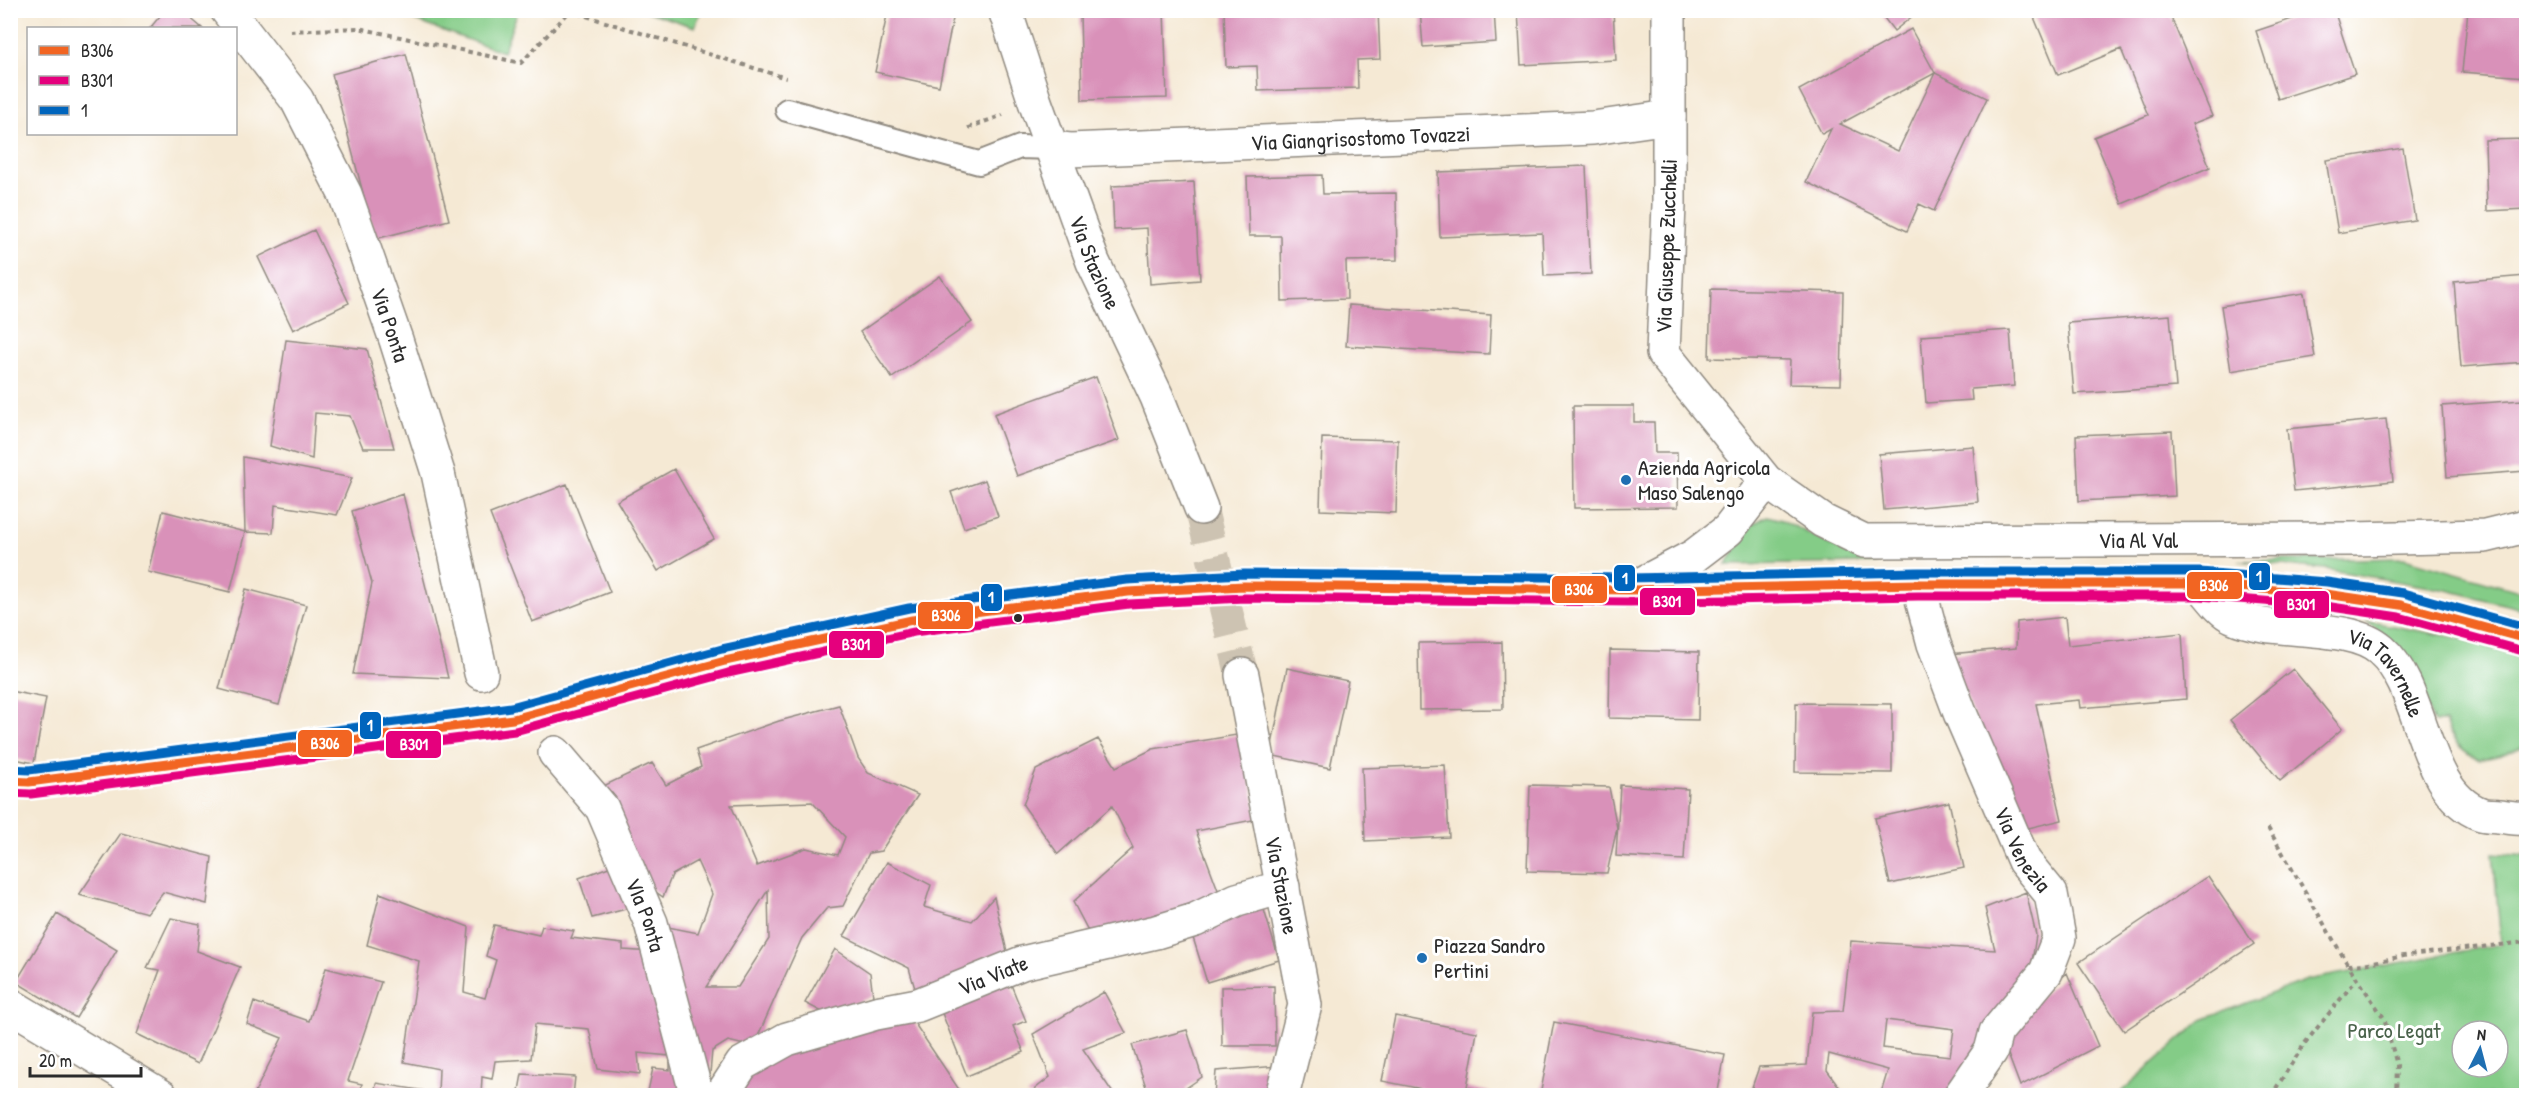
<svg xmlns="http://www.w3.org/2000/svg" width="2537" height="1106" font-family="'Patrick Hand',sans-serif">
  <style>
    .green { fill: #84cc87; stroke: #587c59; stroke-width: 1.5; fill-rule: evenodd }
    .building { fill: #d991b9; fill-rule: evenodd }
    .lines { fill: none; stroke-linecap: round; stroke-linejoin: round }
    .street-tunnel { stroke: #cdc3b2; stroke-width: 33; stroke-dasharray: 33 16; stroke-linecap: butt }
    .lane-casing { stroke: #908a80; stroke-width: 26 }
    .street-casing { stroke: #908a80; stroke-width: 36 }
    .primary-casing { stroke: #908a80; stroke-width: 36 }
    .path { stroke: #908a80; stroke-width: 4; stroke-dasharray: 4.5 4.5; stroke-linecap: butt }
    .lane { stroke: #fff; stroke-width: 22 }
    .street { stroke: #fff; stroke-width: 33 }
    .primary { stroke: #fff; stroke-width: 33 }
    .bus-1-casing { stroke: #fff; stroke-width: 14 }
    .bus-2-casing { stroke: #fff; stroke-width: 14 }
    .bus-3-casing { stroke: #fff; stroke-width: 14 }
    .bus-1 { stroke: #f26522; stroke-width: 9 }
    .bus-2 { stroke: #e5007d; stroke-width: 9 }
    .bus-3 { stroke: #0065bd; stroke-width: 9 }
    .poi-dot { fill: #1f6fb2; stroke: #fff; stroke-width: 2 }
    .bus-dot { fill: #2b2b2b; stroke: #fff; stroke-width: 2 }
    .labels { text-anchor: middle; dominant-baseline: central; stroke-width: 6; stroke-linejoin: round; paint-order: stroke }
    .street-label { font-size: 22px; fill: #2b2b2b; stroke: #fff }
    .poi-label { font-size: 22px; fill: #2b2b2b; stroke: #fff; text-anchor: start }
    .park-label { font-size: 22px; fill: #4a634b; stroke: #fff }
    .line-badge { stroke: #fff; stroke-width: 2 }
    .badge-label { font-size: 16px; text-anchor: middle; font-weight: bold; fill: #fff }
  </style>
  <rect width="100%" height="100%" fill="#fff"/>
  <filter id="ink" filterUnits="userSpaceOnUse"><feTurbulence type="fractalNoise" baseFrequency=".0167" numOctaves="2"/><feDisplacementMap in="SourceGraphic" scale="12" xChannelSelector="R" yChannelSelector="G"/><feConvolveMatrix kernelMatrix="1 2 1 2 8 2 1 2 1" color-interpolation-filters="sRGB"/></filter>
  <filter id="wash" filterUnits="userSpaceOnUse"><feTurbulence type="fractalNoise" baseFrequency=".008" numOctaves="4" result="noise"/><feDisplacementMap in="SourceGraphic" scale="24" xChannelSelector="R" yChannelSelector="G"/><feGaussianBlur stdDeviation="1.35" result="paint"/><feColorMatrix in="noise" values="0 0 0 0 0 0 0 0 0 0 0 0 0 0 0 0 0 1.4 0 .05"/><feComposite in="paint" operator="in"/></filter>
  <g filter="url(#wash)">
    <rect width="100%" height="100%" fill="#f5e9d4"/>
    <path class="green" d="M387,11H518L503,52Z
      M645,11H701L695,27Z
      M1767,516L1782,520L1837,548L1877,563L1726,565L1751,525Z
      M2404,558L2526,593V610L2447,590L2325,569L2239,561Z
      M2366,621L2463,639L2526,660V745L2501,755L2479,760C2461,750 2452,741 2445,722H2434L2396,645Z
      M2493,853L2526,856V1095H2120L2122,1091L2202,1020L2307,980L2501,944ZM2462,1031H2498V1067H2462Z"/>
    <g id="blocks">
      <path class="building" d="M165,10H181L202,28H150Z
        M888,10H935L954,14L939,86L875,72Z
        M1164,10L1167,98L1082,100L1080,12Z
        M1224,10H1378L1380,59L1357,60L1358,88L1258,91L1257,66L1226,67Z
        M1420,10H1494L1496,42L1423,47Z
        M1518,10H1613L1616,60L1521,65Z
        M1878,10H1920L1894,31Z
        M2031,10H2168L2212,116L2192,124L2210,167L2122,204L2094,137L2148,115L2121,49L2058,75Z
        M2319,10H2334L2355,74L2278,99L2256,31Z
        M2468,10H2526V77L2462,72Z
        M1911,29L1935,73L1987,98L1934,211L1919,204L1907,231L1806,182L1831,129L1822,134L1799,90ZM1935,73L1898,151L1840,124Z
        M406,54L449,220L375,239L332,74Z
        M2526,139V209L2487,211L2485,140Z
        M2403,148L2415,220L2338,233L2326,160Z
        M1586,166L1591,274L1544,276L1542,233L1440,237L1438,172Z
        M1322,175L1323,194L1396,193L1397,260L1346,261L1347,299L1282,301L1281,236H1249L1247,177Z
        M1194,182L1200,280L1150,284L1147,228L1114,230L1112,186Z
        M314,230L349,303L293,330L258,257Z
        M940,276L972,322L892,378L860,332Z
        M2526,276V362L2461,367L2454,282Z
        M1711,289L1843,292L1841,385L1789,384L1790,360L1709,358Z
        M2304,293L2315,357L2231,371L2221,306Z
        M1349,305L1491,315L1489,354L1346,346Z
        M2170,315L2176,387L2074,394L2068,323Z
        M2010,330L2014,386L1971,389L1972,400L1926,403L1921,336Z
        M286,340L367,349L394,448H363L350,416L315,413L312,459L270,446Z
        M1096,377L1119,440L1017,476L994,414Z
        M2522,400L2526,471L2447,477L2442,406Z
        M1573,406H1634V422H1654L1655,453H1677L1678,507L1574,508Z
        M2386,419L2393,481L2294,491L2287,429Z
        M2172,431L2175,496L2079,501L2076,435Z
        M1322,438L1398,440L1396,513L1320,510Z
        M1973,446L1978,502L1884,510L1879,454Z
        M243,457L352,478L337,515L275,505L273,533L245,532Z
        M674,469L714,539L658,571L617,501Z
        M985,480L998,516L964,528L951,492Z
        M567,484L610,592L532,622L490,514Z
        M403,494L448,678L353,674L372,583L352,511Z
        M163,511L245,532L230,592L148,572Z
        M246,589L306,605L279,705L219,689Z
        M2065,617L2068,645L2182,633L2186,699L2080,708L2079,700L2036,704L2062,820L2020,830L1949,654L2016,648L2017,622Z
        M1502,642L1503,709L1419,710L1418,643Z
        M1610,650L1699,652L1698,720L1609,718Z
        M1287,668L1348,681L1330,768L1270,755Z
        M2293,669L2342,729L2280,781L2230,720Z
        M10,691L46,698L34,763L10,758Z
        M1796,703L1892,704V773L1795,772Z
        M839,705L858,758L868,773L918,795L881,851L869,853L843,906L827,908L802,938L753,1047L728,1041L712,1051L708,1096L658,925L698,933L712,894L697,861L672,875L663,897L646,885L597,789L652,763L666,785L701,767L696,750L779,721ZM812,802L845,837L838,855L806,848L757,866L731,805ZM768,890L769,939L738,987H706Z
        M1242,734L1258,819L1196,831L1224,906L1093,940L1073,902L1133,848L1112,806L1058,854L1023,805L1036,770L1098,739L1116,767L1153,749Z
        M1445,765L1449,837L1365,841L1362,768Z
        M1530,785L1609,787L1617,828L1607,873L1527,871Z
        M1620,785L1688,789L1684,860L1616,856Z
        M1949,802L1964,868L1890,884L1875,818Z
        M121,833L212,857L207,904L163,892L147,913L79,895Z
        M887,862L931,885L924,907L972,921L994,897L1010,964L918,999L909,968L844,936Z
        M617,864L637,906L592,918L579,878Z
        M2208,876L2254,944L2124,1031L2078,963Z
        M2026,892L2036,935L2029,982L1945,1096H1874L1881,1093L1888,1070L1829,1054L1827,1070L1846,1096H1749L1759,1067L1807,1065L1812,1012L1843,1011L1851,941L1995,950L1985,908ZM1886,1020L1954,1029L1950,1056L1883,1048Z
        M380,893L469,927L464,992L485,998L496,960L486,956L494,925L539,935L542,926L574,931L571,938L623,944V950L653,952L692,1096H647L653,1068L670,1070V1056L638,1053L640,1074L598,1069L589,1029L535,1024L531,1059L495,1061L492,1079L482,1077L481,1096H374L376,1083L438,1093L439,1069L404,1062L419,961L367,945Z
        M1262,903L1279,960L1207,982L1189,925Z
        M57,914L117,950L76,1018L16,982Z
        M171,918L200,924L197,951L240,967L198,1064L137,1034L160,970L147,968Z
        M835,949L870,973L873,996L828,1015L805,1003Z
        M326,968L381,982L348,1081L362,1084L359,1096H253L282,1038L247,1024L254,1002L309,1021Z
        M2067,973L2098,1046L2020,1086L2000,1033Z
        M1007,975L1026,1021L1013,1026L1024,1052L967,1076L938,1003Z
        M1274,986L1275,1046H1222L1221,987Z
        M1104,992L1126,1033L1083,1049L1115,1096H1026L1050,1077L1033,1034Z
        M907,1012L962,1094L732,1096L763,1057Z
        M1395,1016L1477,1032L1467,1087L1507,1096H1442L1443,1093L1382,1081Z
        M1554,1022L1725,1055L1717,1096H1540Z
        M1187,1030L1202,1077L1186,1088L1187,1096H1139L1148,1093L1132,1045Z
        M1278,1066L1270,1096H1214L1216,1071Z
        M522,1074L575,1077L573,1096H518Z"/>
    </g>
  </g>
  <g filter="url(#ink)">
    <use href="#blocks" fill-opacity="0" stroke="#908a80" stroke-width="1.5"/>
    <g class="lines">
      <path class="street-tunnel" d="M1201,508L1242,675"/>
      <defs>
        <path id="lane" d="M787,110L979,163L1020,147L1052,148"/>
        <g id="street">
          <path id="s1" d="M227,10L297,100L345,194L396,340L438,473L481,673"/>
          <path id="s2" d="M1005,10L1035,102L1093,262L1157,397L1201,508"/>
          <path id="s3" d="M1669,10V205L1663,353L1766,481L1823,521L1864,541L2352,539L2485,536L2526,526"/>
          <path id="s4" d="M1052,148L1070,150L1593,128L1669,117"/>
          <path id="s5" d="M1918,584L1934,644L1960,713L2024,861L2051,894L2059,938L2046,972L1996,1032L1991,1051L1960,1096"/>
          <path id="s6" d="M2200,584C2209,593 2220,611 2232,616C2273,636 2348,621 2381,650C2426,689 2420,792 2481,814C2486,816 2494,815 2499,816C2508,817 2518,819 2526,818"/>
          <path d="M1630,590L1694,556L1728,530L1766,481"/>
          <path id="s7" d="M1242,675L1305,1005L1282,1096"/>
          <path id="s8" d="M555,753L602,808L651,923L697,1096"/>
          <path d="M10,1005L161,1096"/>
          <path id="s9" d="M721,1096L742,1064L787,1039L876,1013L918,1005L1022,963L1156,932L1195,920L1237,900L1283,887"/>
        </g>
        <path id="primary" d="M10,781L29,782L513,719L725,661L912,620L1128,592L1244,586L1630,590L1918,584H2200L2326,594L2401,605L2526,639"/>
      </defs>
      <use href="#lane" class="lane-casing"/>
      <use href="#street" class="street-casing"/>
      <use href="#primary" class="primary-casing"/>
      <path class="path" d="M290,31L358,28L521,63L570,11L786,78
        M968,128L1003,115
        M2268,828L2348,965
        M2271,1096L2305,1043L2356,980
        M2396,1096L2397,1065L2384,1018L2348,965L2364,964L2409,955L2526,942"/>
      <use href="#lane" class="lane"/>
      <use href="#street" class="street"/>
      <use href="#primary" class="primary"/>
      <defs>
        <path id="bus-1" d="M10,781L29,782L513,719L725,661L912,620L1128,592L1244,586L1630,590L1918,584H2200L2326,594L2401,605L2526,639"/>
        <path id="bus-2" d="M10,793L31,794L515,731L728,673L914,632L1129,604L1244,598L1630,602L1918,596H2200L2325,606L2399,617L2523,651"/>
        <path id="bus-3" d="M11,769L29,770L511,707L722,649L909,608L1127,580L1244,574L1630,578L1918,572H2200L2327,582L2403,593L2526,627"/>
      </defs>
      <use href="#bus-1" class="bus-1-casing"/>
      <use href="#bus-2" class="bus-2-casing"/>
      <use href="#bus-3" class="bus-3-casing"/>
      <use href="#bus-1" class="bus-1"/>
      <use href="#bus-2" class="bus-2"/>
      <use href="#bus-3" class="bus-3"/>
    </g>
  </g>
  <g class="poi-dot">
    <circle cx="1626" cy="480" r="6"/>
    <circle cx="1422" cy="958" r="6"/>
  </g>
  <circle class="bus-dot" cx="1018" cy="618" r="5"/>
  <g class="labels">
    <g class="street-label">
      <text stroke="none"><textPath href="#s4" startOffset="309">Via Giangrisostomo Tovazzi</textPath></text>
      <text transform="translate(1666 246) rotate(-88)">Via Giuseppe Zucchelli</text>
      <text stroke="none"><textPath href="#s2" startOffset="268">Via Stazione</textPath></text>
      <text stroke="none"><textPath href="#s1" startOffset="358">Via Ponta</textPath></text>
      <text stroke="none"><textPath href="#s3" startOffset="897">Via Al Val</textPath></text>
      <text stroke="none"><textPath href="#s6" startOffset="220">Via Tavernelle</textPath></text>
      <text stroke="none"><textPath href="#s5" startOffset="286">Via Venezia</textPath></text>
      <text stroke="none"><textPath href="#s7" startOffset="214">Via Stazione</textPath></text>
      <text stroke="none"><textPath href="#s8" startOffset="188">VIa Ponta</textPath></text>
      <text stroke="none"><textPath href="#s9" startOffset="306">Via Viate</textPath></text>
    </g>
    <g class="poi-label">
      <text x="1638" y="467">Azienda Agricola<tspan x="1638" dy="25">Maso Salengo</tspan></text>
      <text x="1434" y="945">Piazza Sandro<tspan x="1434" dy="25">Pertini</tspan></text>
    </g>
    <g class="park-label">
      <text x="2394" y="1030">Parco Legat</text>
    </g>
  </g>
  <g class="line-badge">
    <rect x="2248" y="562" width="23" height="29" rx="6" fill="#0065bd"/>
    <rect x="1613" y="564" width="23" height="28" rx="6" fill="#0065bd"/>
    <rect x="2186" y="571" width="57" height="29" rx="6" fill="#f26522"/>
    <rect x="1551" y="575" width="57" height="29" rx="6" fill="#f26522"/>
    <rect x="980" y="583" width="23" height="29" rx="6" fill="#0065bd"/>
    <rect x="1639" y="587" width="57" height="29" rx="6" fill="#e5007d"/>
    <rect x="2273" y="590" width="57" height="29" rx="6" fill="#e5007d"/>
    <rect x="917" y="601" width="57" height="29" rx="6" fill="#f26522"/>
    <rect x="828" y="630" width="57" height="29" rx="6" fill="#e5007d"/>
    <rect x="359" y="711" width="23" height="29" rx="6" fill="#0065bd"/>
    <rect x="297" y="729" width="56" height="29" rx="6" fill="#f26522"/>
    <rect x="385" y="730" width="57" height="29" rx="6" fill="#e5007d"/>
  </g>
  <g class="badge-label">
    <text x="2259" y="582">1</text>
    <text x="1625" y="584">1</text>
    <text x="2214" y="591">B306</text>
    <text x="1579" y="595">B306</text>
    <text x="991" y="603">1</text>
    <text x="1667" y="607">B301</text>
    <text x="2301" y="610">B301</text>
    <text x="946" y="621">B306</text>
    <text x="856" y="650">B301</text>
    <text x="370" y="731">1</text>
    <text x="325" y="749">B306</text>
    <text x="414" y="750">B301</text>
  </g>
  <rect width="2537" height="1106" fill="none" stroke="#fff" stroke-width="36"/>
  <rect x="27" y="27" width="210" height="108" fill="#ffffff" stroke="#aaaaaa" stroke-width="1.5"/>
  <rect x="39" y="46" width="30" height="9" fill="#f26522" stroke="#aaaaaa" stroke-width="1.5"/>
  <text x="81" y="57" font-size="18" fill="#2b2b2b">B306</text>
  <rect x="39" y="76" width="30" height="9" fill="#e5007d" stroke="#aaaaaa" stroke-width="1.5"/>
  <text x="81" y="87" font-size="18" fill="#2b2b2b">B301</text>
  <rect x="39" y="106" width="30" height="9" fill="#0065bd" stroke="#aaaaaa" stroke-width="1.5"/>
  <text x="81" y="117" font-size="18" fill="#2b2b2b">1</text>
  <g transform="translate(2480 1049) rotate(6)"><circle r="28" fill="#ffffff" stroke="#aaaaaa" stroke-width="1.5"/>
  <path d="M0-4.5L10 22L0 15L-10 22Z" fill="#1f6fb2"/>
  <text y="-9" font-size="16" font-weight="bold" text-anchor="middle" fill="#2b2b2b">N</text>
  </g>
  <path d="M30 1067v9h111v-9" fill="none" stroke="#2b2b2b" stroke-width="3"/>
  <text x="39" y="1067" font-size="18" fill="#2b2b2b" stroke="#ffffff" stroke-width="4.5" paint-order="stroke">20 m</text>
</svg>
